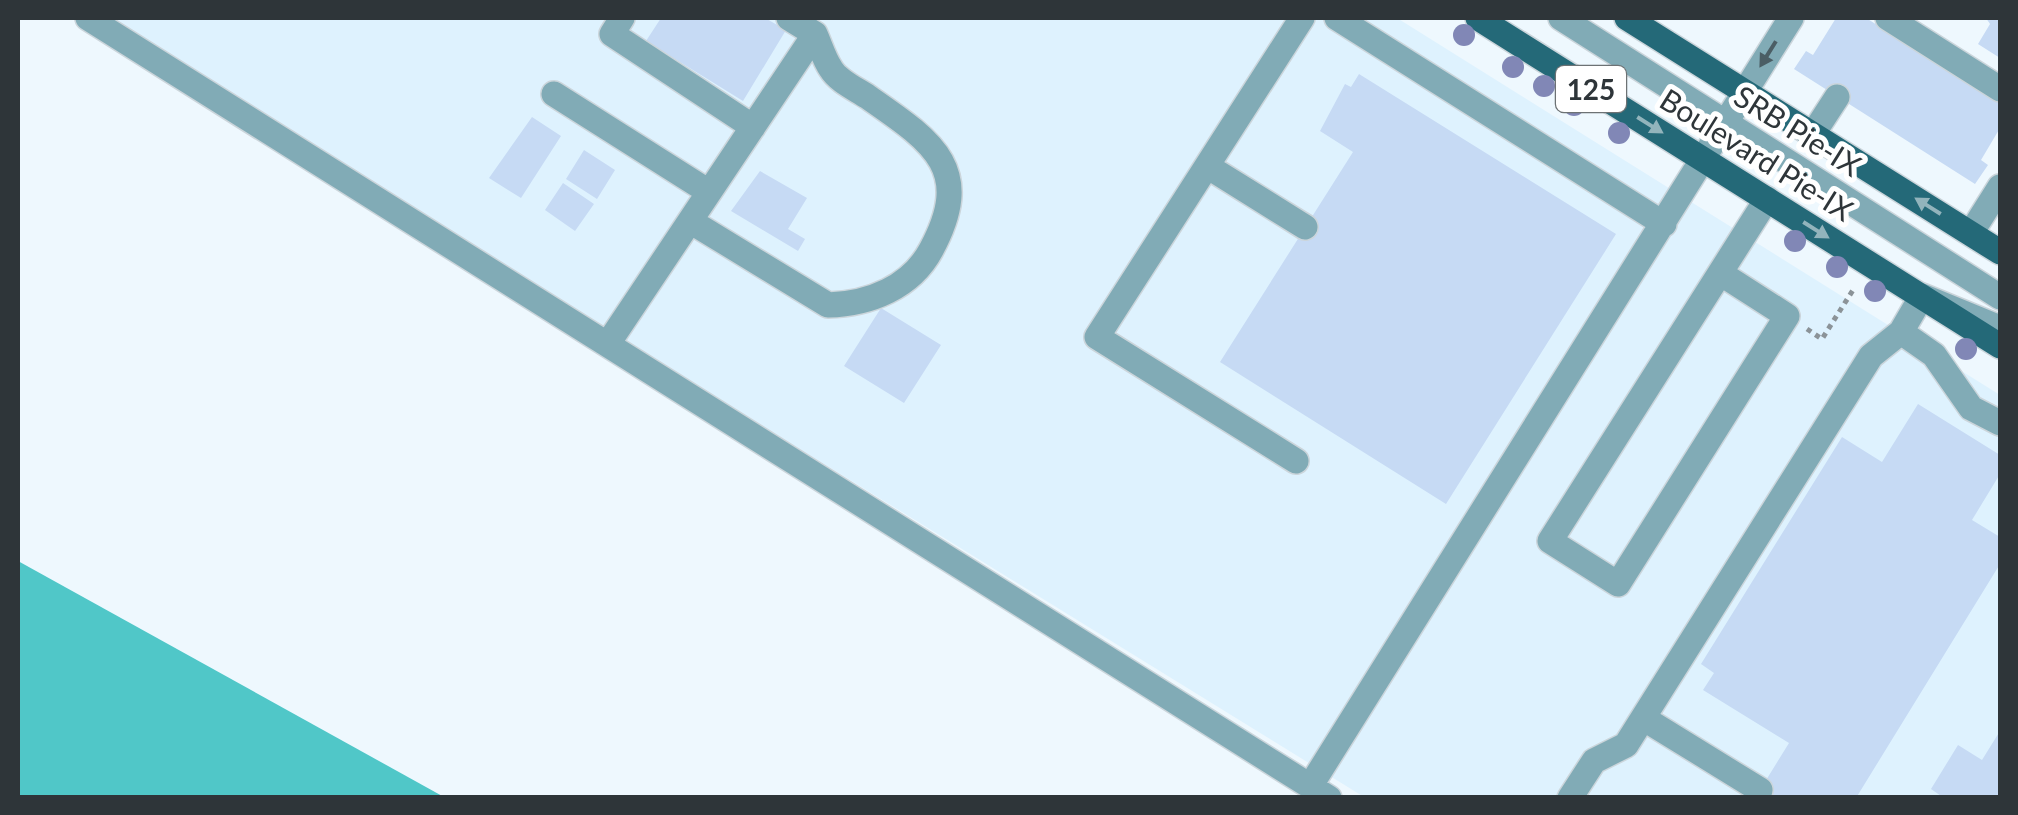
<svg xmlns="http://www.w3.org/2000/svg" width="2018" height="815" font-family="Lato,sans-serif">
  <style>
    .built { fill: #def2fe }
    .water { fill: #50c7c8 }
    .building { fill: #c6daf4 }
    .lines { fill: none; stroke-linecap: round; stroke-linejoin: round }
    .minor-casing { stroke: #cbd5db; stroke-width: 28 }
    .major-casing { stroke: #cbd5db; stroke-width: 28 }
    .path { stroke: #8b9398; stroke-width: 5; stroke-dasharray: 5 5; stroke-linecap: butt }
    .minor { stroke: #81abb6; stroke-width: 25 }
    .major { stroke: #246978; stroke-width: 25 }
    .tree { fill: #8187b6 }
    .oneway { fill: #4b5e65 }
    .oneway2 { fill: #92b4bc }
    .labels { text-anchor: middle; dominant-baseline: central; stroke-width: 10; stroke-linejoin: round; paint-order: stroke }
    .shield { fill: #fff; stroke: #6d7274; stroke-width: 2.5 }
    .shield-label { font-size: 28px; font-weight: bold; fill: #2e3539 }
    .street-label { font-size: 30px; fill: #2e3539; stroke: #fff }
  </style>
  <rect width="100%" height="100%" fill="#eef8fe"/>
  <path class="built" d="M101,18H1397L2000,395V797H1364Z"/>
  <path class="water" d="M18,561L444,797H18Z"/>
  <path class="building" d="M661,18H765L786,30L743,101L646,41Z
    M1836,18H1866L2000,102V128L1981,160L1988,165L1975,184L1794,69L1806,51L1813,55Z
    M1986,18H2000V58L1978,44L1990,24Z
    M1359,74L1616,234L1446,504L1220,362L1353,152L1320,131L1345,84L1351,87Z
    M532,117L561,136L521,198L489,178Z
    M584,150L615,170L597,199L566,179Z
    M760,171L807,198L788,229L805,239L798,251L731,211Z
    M563,183L594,204L575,231L545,210Z
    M881,308L941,345L904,403L844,366Z
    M1918,404L2000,455V474L1972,520L2000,537V564L1856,798H1755L1789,743L1703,690L1714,673L1701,664L1842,437L1882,462Z
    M2000,731V798H1944L1931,789L1958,745L1982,760Z"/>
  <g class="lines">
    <defs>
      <path id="minor" d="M88,18L1329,798
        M622,18L612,34L753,127
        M1337,18L1664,224
        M1561,18L2000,297
        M1888,18L2000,89
        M554,94L709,192
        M1813,134L1837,97
        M1207,166L1305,227
        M690,221L828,305C870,304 911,287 931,250C975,169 933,142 868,97C856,89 838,81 831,69C824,59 820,45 815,34
        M1971,233L2000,187
        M1720,273L1787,316L1618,584L1550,541L1767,199
        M1901,332L1934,355L1971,408L2000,423
        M609,342L815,34L789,18
        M1296,461L1097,337L1302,18
        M1643,718L1760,790
        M1311,785L1791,18
        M1570,798L1594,761L1626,745L1871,356L1901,332L1922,296L2000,328"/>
      <path id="major" d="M1478,18L2000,346
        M1627,18L2000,252"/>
    </defs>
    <use href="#minor" class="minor-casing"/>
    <use href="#major" class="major-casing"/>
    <path class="path" d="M1807,329L1822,339L1853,290"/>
    <use href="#minor" class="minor"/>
    <use href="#major" class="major"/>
  </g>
  <g class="tree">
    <circle cx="1464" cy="35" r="11"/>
    <circle cx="1513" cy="67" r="11"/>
    <circle cx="1544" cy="86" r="11"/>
    <circle cx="1574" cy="105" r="11"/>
    <circle cx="1619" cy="133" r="11"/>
    <circle cx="1795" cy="241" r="11"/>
    <circle cx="1837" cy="267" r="11"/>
    <circle cx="1875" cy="291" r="11"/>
    <circle cx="1966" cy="349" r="11"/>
  </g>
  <defs><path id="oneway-solid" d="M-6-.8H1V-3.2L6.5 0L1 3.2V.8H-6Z" transform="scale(2.5)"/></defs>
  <use class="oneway" href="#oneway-solid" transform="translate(1768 54) rotate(122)"/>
  <g class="oneway2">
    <use href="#oneway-solid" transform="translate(1650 125) rotate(32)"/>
    <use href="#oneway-solid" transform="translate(1928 206) rotate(-148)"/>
    <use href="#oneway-solid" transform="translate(1816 230) rotate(32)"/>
  </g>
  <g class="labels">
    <rect class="shield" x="1556" y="66" width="70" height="46" rx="8"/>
    <g class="shield-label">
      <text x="1591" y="89">125</text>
    </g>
    <g class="street-label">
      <text transform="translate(1798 130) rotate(32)">SRB Pie-IX</text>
      <text transform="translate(1757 154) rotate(32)">Boulevard Pie-IX</text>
    </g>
  </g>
  <rect width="2018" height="815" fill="none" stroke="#2e3539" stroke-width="40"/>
</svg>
